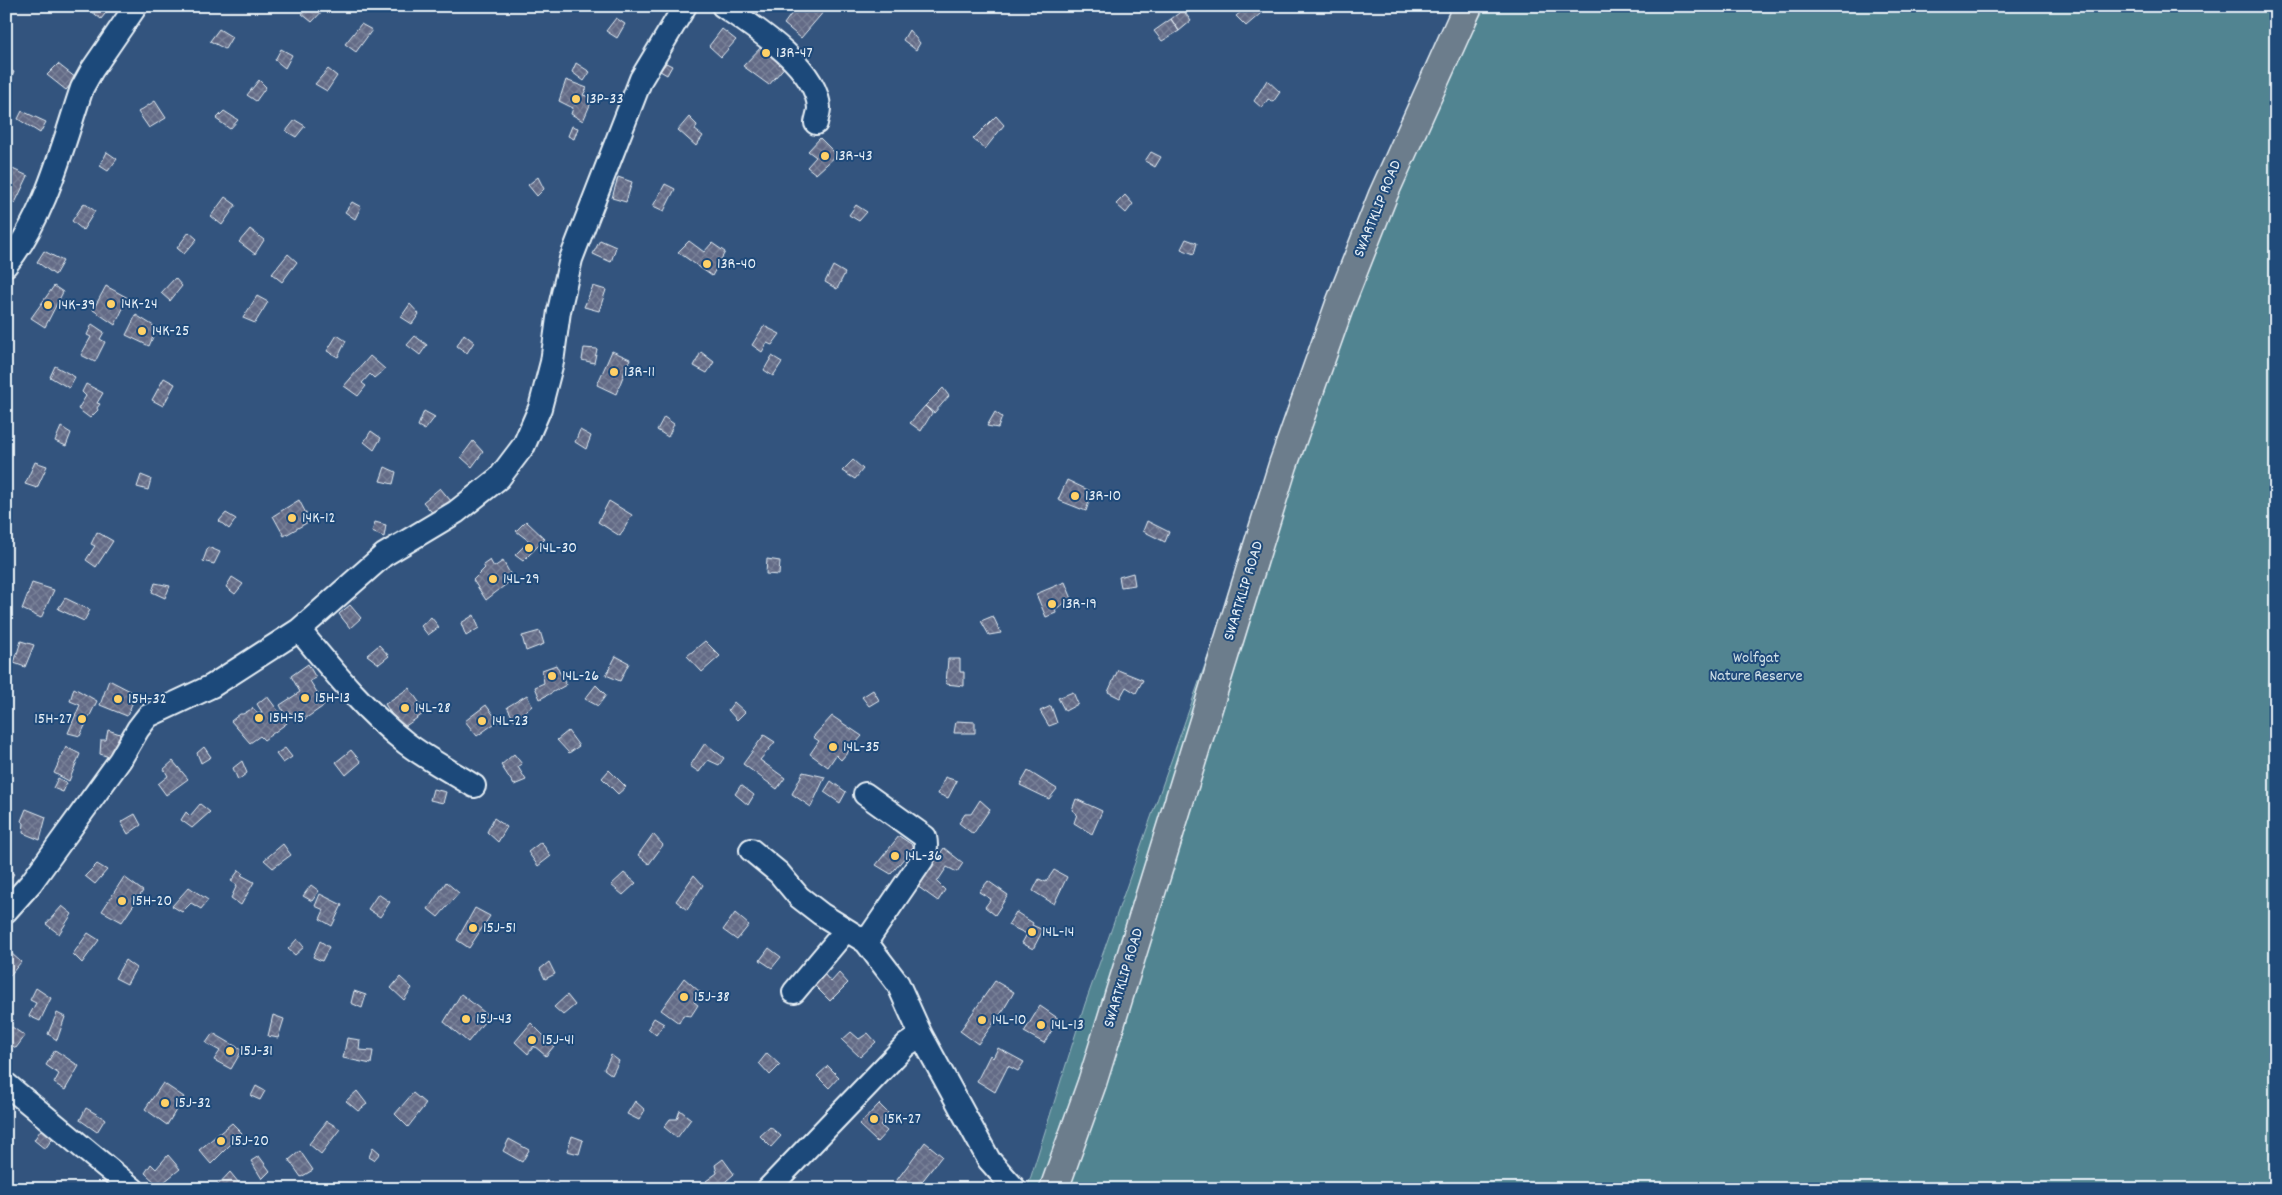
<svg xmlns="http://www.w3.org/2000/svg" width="2282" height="1195" font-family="Dekko,sans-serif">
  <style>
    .green { fill: #518491; stroke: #9cbac4 }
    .building { fill: url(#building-cross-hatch); stroke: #e8f1f8 }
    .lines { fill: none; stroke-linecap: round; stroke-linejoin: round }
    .minor-casing { stroke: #e8f1f8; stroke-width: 26 }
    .primary-casing { stroke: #e8f1f8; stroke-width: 31 }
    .minor { stroke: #1f4a7a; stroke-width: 22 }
    .primary { stroke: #6c7d8c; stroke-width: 28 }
    .poi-dot { fill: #ffd166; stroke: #1f4a7a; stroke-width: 2 }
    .labels { text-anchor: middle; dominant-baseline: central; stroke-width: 4; stroke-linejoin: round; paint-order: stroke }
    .poi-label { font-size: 16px; fill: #e8f1f8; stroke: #1f4a7a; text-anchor: start }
    .street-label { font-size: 16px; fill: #e8f1f8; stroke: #1f4a7a }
    .park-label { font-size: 16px; fill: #d1e1e9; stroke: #1f4a7a }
  </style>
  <defs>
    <pattern id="building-cross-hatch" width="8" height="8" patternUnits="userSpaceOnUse" patternTransform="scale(1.25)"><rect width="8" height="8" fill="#636b86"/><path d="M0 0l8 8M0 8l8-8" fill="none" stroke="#798198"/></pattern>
  </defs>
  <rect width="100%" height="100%" fill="#33547e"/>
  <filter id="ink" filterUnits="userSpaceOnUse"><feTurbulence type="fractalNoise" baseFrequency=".02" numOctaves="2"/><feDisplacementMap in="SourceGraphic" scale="10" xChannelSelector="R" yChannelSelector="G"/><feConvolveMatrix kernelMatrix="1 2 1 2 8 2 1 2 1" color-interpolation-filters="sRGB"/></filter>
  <g filter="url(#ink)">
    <path class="green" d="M1486,6H2276V1189H1027L1085,1004L1356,238Z"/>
    <path class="building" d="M85,6H106L109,9L101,19Z
      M309,6H327L312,22L302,14Z
      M797,6H821L825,10L801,38L784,24Z
      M1248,6L1267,8L1246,26L1236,16Z
      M1183,10L1191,21L1179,31L1171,19Z
      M616,18L625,24L617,38L606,31Z
      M1171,19L1179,31L1162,41L1154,31Z
      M361,24L372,30L356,52L345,44Z
      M219,29L232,37L225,49L210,41Z
      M722,29L736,40L721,57L709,46Z
      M909,30L920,43L916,50L903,40Z
      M766,42L787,64L769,85L743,66Z
      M281,49L292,55L285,68L275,60Z
      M576,63L590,72L584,81L572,72Z
      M666,63L672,66L667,75L660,71Z
      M58,64L76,78L66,90L47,75Z
      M6,68L14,72L9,84L6,83Z
      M328,69L337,76L327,91L315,84Z
      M259,80L266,87L256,101L247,95Z
      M566,80L587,88L583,95L593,98L583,121L571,114L573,108L559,101Z
      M1267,80L1280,92L1273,102L1268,99L1262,108L1254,101Z
      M155,101L166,118L149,128L138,112Z
      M22,111L46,122L40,133L18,119Z
      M224,111L238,120L230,129L216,119Z
      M996,116L1004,125L985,149L973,139Z
      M689,117L697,125L695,130L703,136L696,146L678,130Z
      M295,120L305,126L296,137L286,131Z
      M572,126L578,128L574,139L568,136Z
      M820,138L837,155L816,174L807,167L816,157L808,151Z
      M107,152L117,159L108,171L100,166Z
      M1151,152L1161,157L1155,167L1145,161Z
      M8,167L28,176L15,203L6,198V172Z
      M538,177L544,189L537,196L528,185Z
      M618,177L632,182L626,202L612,198Z
      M665,184L675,189L664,211L653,206Z
      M1125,195L1133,204L1126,213L1116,204Z
      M225,197L236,205L222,225L211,216Z
      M352,202L361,207L355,219L345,212Z
      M84,203L95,211L83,230L72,221Z
      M856,205L867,212L859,221L849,215Z
      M250,229L264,240L255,254L239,242Z
      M189,232L197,239L184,254L177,248Z
      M1186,239L1197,243L1194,254L1181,249Z
      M600,240L616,247L611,262L593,254Z
      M689,241L704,252L712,243L725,252L712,276L678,252Z
      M44,251L63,261L55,275L37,262Z
      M288,254L297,262L282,282L272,274Z
      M833,266L845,273L837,289L825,282Z
      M175,278L182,286L170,301L161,293Z
      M54,286L63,292L45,327L31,318Z
      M106,286L128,298L115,325L93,310Z
      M593,286L606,290L599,311L584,307Z
      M257,296L268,302L255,323L243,318Z
      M410,304L419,314L412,324L401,317Z
      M136,315L157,328L149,346L126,335Z
      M92,324L104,332L100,339L105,342L95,362L81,355L91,337L87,335Z
      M764,326L780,334L772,345L767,343L762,352L752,345Z
      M464,334L474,342L467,353L457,346Z
      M337,335L346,341L338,357L327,351Z
      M415,336L427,345L420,355L407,345Z
      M584,348L597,349L594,363L582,360Z
      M612,351L630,359L616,394L597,385Z
      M701,352L714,362L707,373L694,366Z
      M370,356L385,369L374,378L370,374L362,383L366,386L358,396L344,386Z
      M772,356L782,362L773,376L764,370Z
      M55,366L75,377L69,388L50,377Z
      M164,378L175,384L163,406L152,400Z
      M86,384L103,393L97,403L100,404L97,408L98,410L90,418L78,409L86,396L82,392Z
      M943,388L949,396L934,413L925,406Z
      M925,406L932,413L921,431L910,423Z
      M424,411L435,417L425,430L418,426Z
      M995,412L1002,417L998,428L987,426Z
      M664,417L674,424L668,437L657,430Z
      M61,427L71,433L66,446L55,441Z
      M580,430L591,436L586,449L575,442Z
      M371,431L381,438L374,450L364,442Z
      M473,441L483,452L472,467L461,457Z
      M853,460L863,469L855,479L842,471Z
      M35,462L47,466L37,488L25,484Z
      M385,467L396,472L393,484L380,481Z
      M141,475L151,479L148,490L137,487Z
      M1067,480L1092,492L1086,511L1058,500Z
      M440,488L451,501L435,516L423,502Z
      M299,500L310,521L284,536L273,516Z
      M609,501L632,515L620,536L598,522Z
      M226,513L236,519L229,529L219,521Z
      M526,521L545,539L523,561L515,555L529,541L516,531Z
      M1147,521L1169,532L1165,542L1143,531Z
      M375,522L386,525L384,537L372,532Z
      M97,532L113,541L96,567L86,560L95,546L91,544Z
      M208,547L220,552L214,564L203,561Z
      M767,559L780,561L779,575L766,574Z
      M490,560L494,567L503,561L513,579L486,600L473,580L485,568L483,565Z
      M1133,573L1135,585L1121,587L1119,577Z
      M232,577L243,584L235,594L226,587Z
      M1065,582L1072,599L1055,609L1056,613L1046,617L1036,594Z
      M32,583L54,590L41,618L22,609Z
      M155,583L170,586L165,598L152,592Z
      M65,598L90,610L84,621L58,609Z
      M350,605L361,618L350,628L339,614Z
      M474,615L479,628L466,636L461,623Z
      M993,616L1001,633L989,635L981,621Z
      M431,617L439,627L428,635L421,626Z
      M540,631L544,644L526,651L522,636Z
      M21,641L34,645L25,667L14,663Z
      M705,641L720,656L702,672L687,656Z
      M379,645L389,656L379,664L367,655Z
      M616,656L629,663L620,681L606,675Z
      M948,659H960V672H964V686L946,684Z
      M308,664L316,678L310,681L325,705L299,723L290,712L285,715L280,705L300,692L291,676Z
      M556,665L566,685L540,699L535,687L544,683L542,670Z
      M1118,670L1143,680L1136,693L1126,687L1120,698L1108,692Z
      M109,680L136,694L127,716L100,705Z
      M596,685L606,695L598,706L585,699Z
      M74,688L97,701L80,736L68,733L80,705L70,701Z
      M409,688L426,712L401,729L385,704Z
      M873,690L879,700L869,706L862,697Z
      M1073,692L1078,704L1065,711L1058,698Z
      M527,695L532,706L514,720L507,707Z
      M267,696L287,723L264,740L260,736L250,743L231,721L240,714H243L253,708L258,714L262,712L257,704Z
      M734,702L745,712L737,720L728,710Z
      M486,705L498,721L477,736L465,721Z
      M1051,706L1057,723L1049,726L1040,711Z
      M832,716L862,736L841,760L836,755L828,767L810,754L819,741L813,737Z
      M956,721L975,722V733H954Z
      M108,730L120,734L117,745L119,760L100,754L101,740H106Z
      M568,731L579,746L569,753L557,740Z
      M764,735L775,742L760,760L785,778L777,789L743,764Z
      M705,743L724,758L719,765L708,760L699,772L690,766Z
      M66,747L80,754L69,781L54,773Z
      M204,747L211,757L201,763L197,753Z
      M285,748L292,757L283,763L276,754Z
      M351,750L361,762L346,775L336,762Z
      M514,754L522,764L518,767L526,780L514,785L501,765Z
      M173,761L188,779L166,795L158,784L168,776L164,769Z
      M242,761L247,773L238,780L233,768Z
      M609,770L626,787L618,794L602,778Z
      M1028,771L1057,789L1049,799L1020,785Z
      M803,772L825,777L811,807L792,794Z
      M945,777L957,781L948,798L938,794Z
      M58,778L67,783L63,792L53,788Z
      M831,781L846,792L840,803L824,792Z
      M741,785L754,795L748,805L735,794Z
      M433,789L446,792L443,803L430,800Z
      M1076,799L1102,811L1092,834L1074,823L1077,814L1072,810Z
      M980,800L990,809L973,834L959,823L965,814H971Z
      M200,804L210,812L192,828L181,820L186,812L190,816Z
      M26,809L46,817L40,840L23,833L24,823L21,821Z
      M135,814L141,825L128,834L121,822Z
      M494,818L507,827L498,842L487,832Z
      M653,834L663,845L649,864L638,855Z
      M899,836L914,846L891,874L876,865Z
      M541,842L551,856L538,866L528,852Z
      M283,844L291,855L273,868L264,860Z
      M944,848L963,863L957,872L947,867L937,882L945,890L938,901L917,886Z
      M97,864L107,870L95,884L85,876Z
      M6,868L14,874L6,885Z
      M239,870L243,873L241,875L254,882L241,905L231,898L237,885L231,881Z
      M1054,870L1067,877L1054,904L1033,891L1039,879L1046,882Z
      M624,873L636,883L623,895L611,885Z
      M694,875L703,885L687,910L676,901Z
      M124,877L143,891L122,922L102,911Z
      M988,881L1008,895L995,915L985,907L991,899L979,892Z
      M446,882L459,893L438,917L428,909Z
      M311,885L319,891L312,901L303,896Z
      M189,887L208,900L201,909L191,903L182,912L172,906Z
      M320,894L342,905L332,926L320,919L324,910L315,906Z
      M378,894L390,902L380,917L368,909Z
      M62,906L72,914L59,934L46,924Z
      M475,908L490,916L469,948L457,940Z
      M1016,912L1033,923L1032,925L1043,930L1033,949L1022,943L1027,934L1008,925Z
      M735,913L749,925L737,940L723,930Z
      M88,933L99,940L82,963L73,954Z
      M297,939L304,947L295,955L288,949Z
      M320,941L329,947L322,961L313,957Z
      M769,948L781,957L772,968L760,960Z
      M11,953L21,962L7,979L6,958Z
      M125,960L136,968L127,984L115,978Z
      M549,962L555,974L545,979L540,969Z
      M839,973L848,983L830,1001L815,986L824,974L831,982Z
      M400,977L412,988L404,1000L391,988Z
      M684,978L700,992L694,1002L698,1005L691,1016L683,1015L679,1023L661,1010Z
      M995,981L1014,992L1004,1009L978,1044L960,1031Z
      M36,988L51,998L40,1021L29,1016L36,1003L30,1000Z
      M354,991L366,995L362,1008L351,1003Z
      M461,994L489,1016L468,1042L444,1022Z
      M567,995L575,1005L563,1015L554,1007Z
      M1040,1006L1059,1019L1044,1043L1024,1032Z
      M57,1013L65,1017L57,1040L48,1034Z
      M273,1015L284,1019L278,1038L268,1036Z
      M654,1018L664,1024L656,1035L648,1028Z
      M531,1023L554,1046L546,1056L534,1046L528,1054L515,1042Z
      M12,1027L25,1036L16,1048L6,1042V1036Z
      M851,1032L859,1039L868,1033L876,1042L860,1057L842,1040Z
      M213,1033L242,1050L231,1069L214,1060L220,1051L206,1043Z
      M347,1038L360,1040L359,1050L373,1051L371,1064L343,1058Z
      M998,1048L1024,1062L1018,1071L1008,1066L995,1092L977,1081L990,1055L993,1058Z
      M55,1050L79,1066L65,1090L54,1083L59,1074L46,1065Z
      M767,1053L780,1065L770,1075L759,1063Z
      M611,1055L619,1061L612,1075L604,1069Z
      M828,1066L839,1077L829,1088L817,1076Z
      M163,1083L184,1097L167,1125L145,1109Z
      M256,1086L265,1091L260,1100L251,1096Z
      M357,1091L367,1104L358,1111L346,1101Z
      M413,1093L426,1104L408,1127L395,1114Z
      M635,1101L645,1110L639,1120L627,1114Z
      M879,1104L889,1114L880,1125L887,1131L877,1142L859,1125Z
      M86,1108L105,1119L97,1132L80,1120Z
      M680,1110L691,1119L677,1138L664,1127L670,1119H677Z
      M327,1121L340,1129L321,1154L309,1144Z
      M232,1123L242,1133L211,1164L199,1150Z
      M770,1127L781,1136L771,1147L760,1136Z
      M42,1128L54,1136L45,1149L34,1140Z
      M572,1136L583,1140L579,1154L567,1151Z
      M509,1139L529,1150L522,1162L503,1151Z
      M925,1142L942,1156L916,1189H898L894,1184Z
      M373,1147L380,1153L374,1160L369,1157Z
      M300,1151L313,1170L301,1177L289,1160Z
      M168,1155L180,1169L159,1186L145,1173L151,1164L156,1169Z
      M259,1156L270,1171L262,1179L251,1161Z
      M723,1159L734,1174L717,1189H712L706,1181L717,1173L715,1165Z
      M230,1172L243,1188L214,1189Z
      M546,1181L558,1184L556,1189H544Z"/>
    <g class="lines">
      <defs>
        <path id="minor" d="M723,6C754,27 817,67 819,108C819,112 817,118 816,123
          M6,265C46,215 62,147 82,88L92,70L136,6
          M299,630C332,670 365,711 406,743C427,759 452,772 474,786
          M865,794L925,837C927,846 926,851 922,860L866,942L898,984L921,1035L989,1160L1015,1189
          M751,850L779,873L799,897L821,914L866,942
          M6,911L31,883L120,760L138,729L148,716L212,686L299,630L384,555L456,512L499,478L524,445L540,408L552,362L559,311L571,259L641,79L685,6
          M794,992L846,930
          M6,1084L133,1189
          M768,1189L906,1045L921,1035"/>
        <path id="primary" d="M1054,1189L1092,1083L1283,465L1340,304L1383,195L1468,6"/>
      </defs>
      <use href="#minor" class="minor-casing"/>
      <use href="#primary" class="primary-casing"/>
      <use href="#minor" class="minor"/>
      <use href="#primary" class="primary"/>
    </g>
  </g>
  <g class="poi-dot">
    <circle cx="766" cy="53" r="5"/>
    <circle cx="576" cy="99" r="5"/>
    <circle cx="825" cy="156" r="5"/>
    <circle cx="707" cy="264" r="5"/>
    <circle cx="111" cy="304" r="5"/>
    <circle cx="48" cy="305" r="5"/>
    <circle cx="142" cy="331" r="5"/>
    <circle cx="614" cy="372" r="5"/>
    <circle cx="1075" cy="496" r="5"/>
    <circle cx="292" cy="518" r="5"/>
    <circle cx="529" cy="548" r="5"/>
    <circle cx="493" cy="579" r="5"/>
    <circle cx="1052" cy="604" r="5"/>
    <circle cx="552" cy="676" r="5"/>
    <circle cx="305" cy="698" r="5"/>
    <circle cx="118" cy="699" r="5"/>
    <circle cx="405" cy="708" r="5"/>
    <circle cx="259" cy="718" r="5"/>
    <circle cx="82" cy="719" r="5"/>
    <circle cx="482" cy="721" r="5"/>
    <circle cx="833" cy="747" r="5"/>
    <circle cx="895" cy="856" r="5"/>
    <circle cx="122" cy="901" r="5"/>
    <circle cx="473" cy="928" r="5"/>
    <circle cx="1032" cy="932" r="5"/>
    <circle cx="684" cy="997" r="5"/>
    <circle cx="466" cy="1019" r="5"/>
    <circle cx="982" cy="1020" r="5"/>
    <circle cx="1041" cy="1025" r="5"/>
    <circle cx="532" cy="1040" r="5"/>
    <circle cx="230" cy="1051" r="5"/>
    <circle cx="165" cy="1103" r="5"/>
    <circle cx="874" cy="1119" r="5"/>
    <circle cx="221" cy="1141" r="5"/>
  </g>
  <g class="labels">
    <g class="poi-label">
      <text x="776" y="53">13R-47</text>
      <text x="586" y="99">13P-33</text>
      <text x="835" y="156">13R-43</text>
      <text x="717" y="264">13R-40</text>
      <text x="121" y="304">14K-24</text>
      <text x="58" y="305">14K-39</text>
      <text x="152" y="331">14K-25</text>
      <text x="624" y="372">13R-11</text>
      <text x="1085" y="496">13R-10</text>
      <text x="302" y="518">14K-12</text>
      <text x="539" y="548">14L-30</text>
      <text x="503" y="579">14L-29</text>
      <text x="1062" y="604">13R-19</text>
      <text x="562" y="676">14L-26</text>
      <text x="315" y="698">15H-13</text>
      <text x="128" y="699">15H-32</text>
      <text x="415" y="708">14L-28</text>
      <text x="269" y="718">15H-15</text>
      <text x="72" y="719" text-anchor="end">15H-27</text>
      <text x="492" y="721">14L-23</text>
      <text x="843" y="747">14L-35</text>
      <text x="905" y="856">14L-36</text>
      <text x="132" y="901">15H-20</text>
      <text x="483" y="928">15J-51</text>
      <text x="1042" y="932">14L-14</text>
      <text x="694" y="997">15J-38</text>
      <text x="476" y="1019">15J-43</text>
      <text x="992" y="1020">14L-10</text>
      <text x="1051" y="1025">14L-13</text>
      <text x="542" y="1040">15J-41</text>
      <text x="240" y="1051">15J-31</text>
      <text x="175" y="1103">15J-32</text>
      <text x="884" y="1119">15K-27</text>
      <text x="231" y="1141">15J-20</text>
    </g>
    <g class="street-label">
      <text transform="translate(1378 209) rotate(-68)">SWARTKLIP ROAD</text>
      <text transform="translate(1244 591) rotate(-73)">SWARTKLIP ROAD</text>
      <text transform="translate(1124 978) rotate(-73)">SWARTKLIP ROAD</text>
    </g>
    <g class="park-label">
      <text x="1756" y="658">Wolfgat<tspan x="1756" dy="18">Nature Reserve</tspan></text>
    </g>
  </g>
  <rect width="2282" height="1195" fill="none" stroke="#1f4a7a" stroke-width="25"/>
  <rect x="12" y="12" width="2257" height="1170" fill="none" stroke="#e8f1f8" stroke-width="2" filter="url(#ink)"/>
</svg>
